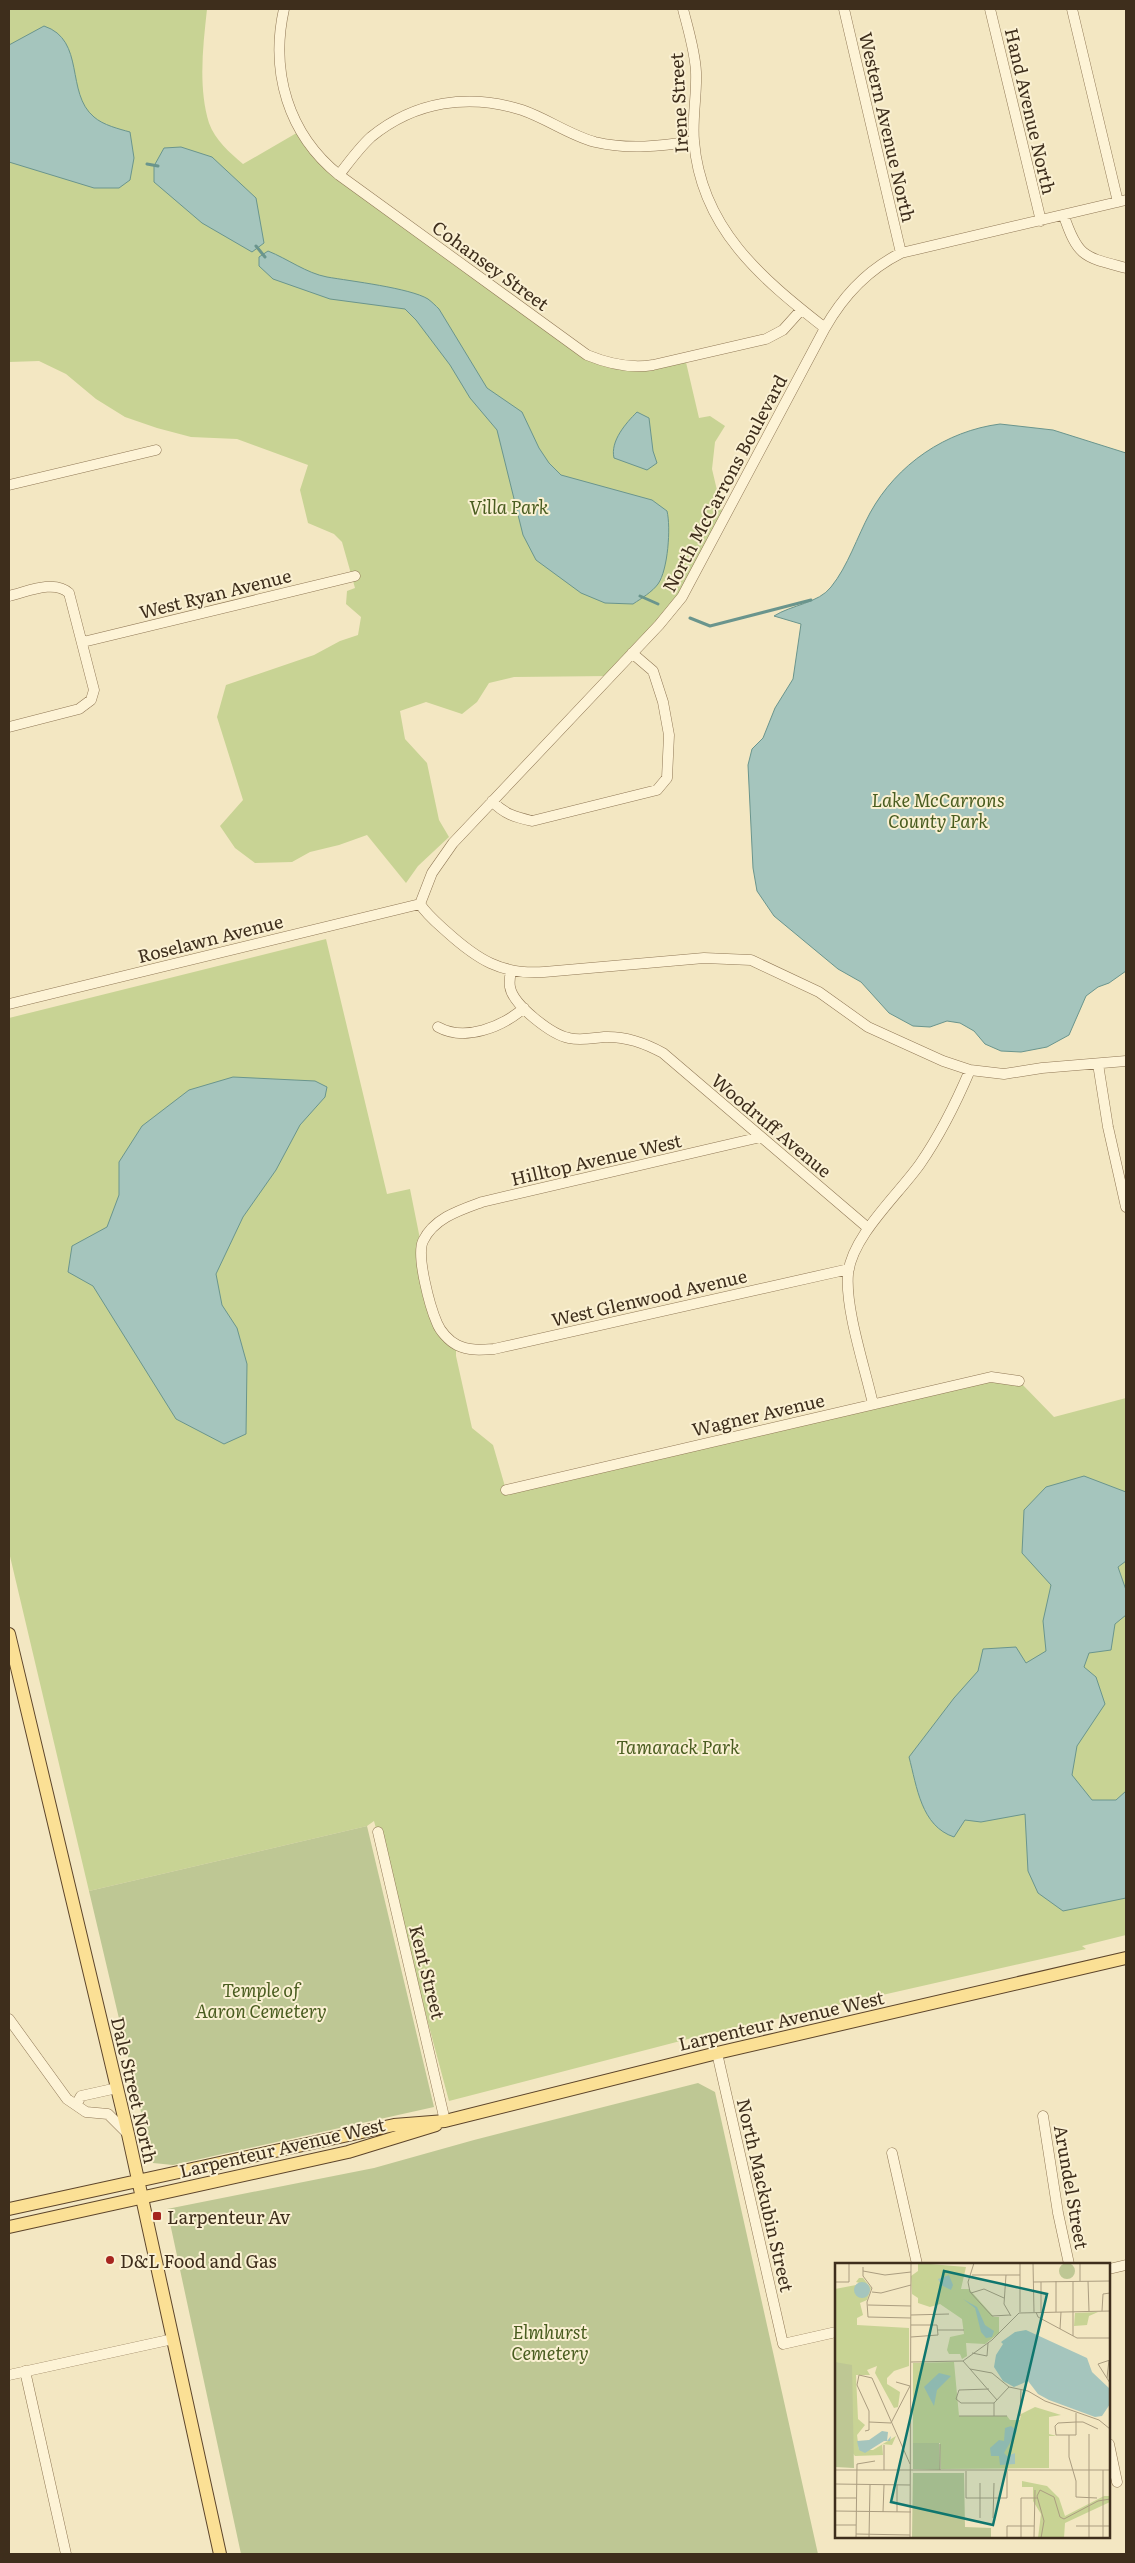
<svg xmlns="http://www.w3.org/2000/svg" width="1135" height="2563" font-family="Literata,serif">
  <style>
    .green { fill: #c8d394 }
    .cemetery { fill: #bec794 }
    .water { fill: #a5c5bd; stroke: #6a958d }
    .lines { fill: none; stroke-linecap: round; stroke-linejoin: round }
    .stream { stroke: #6a958d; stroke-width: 3 }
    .minor-casing { stroke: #907856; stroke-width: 11 }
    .major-casing { stroke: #5d452b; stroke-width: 14 }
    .minor { stroke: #fdf3d6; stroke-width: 10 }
    .major { stroke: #fbe095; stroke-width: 12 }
    .poi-dot { fill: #a6251f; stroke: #faf0d2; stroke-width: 2 }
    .labels { text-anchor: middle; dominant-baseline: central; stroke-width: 4; stroke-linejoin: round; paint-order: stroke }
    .street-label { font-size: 18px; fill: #3e2e1c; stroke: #faf0d2 }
    .park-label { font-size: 18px; font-style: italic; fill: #4a5d20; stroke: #faf0d2 }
    .poi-label { font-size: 18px; fill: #3e2e1c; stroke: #faf0d2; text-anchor: start }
    .inset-road { fill: none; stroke: #ab9d80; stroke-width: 1 }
    .view { fill: #0f766e; fill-opacity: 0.15; stroke: #0f766e; stroke-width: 2.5 }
    .inset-edge { fill: none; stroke: #3e2e1c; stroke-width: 2.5 }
  </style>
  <rect width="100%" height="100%" fill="#f3e7c2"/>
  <path class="green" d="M9,9H207C203,46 198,87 209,123C215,140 230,153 243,164L300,131L311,148L578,349L612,364L685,358L699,418L710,416L725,426L715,442L712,469L724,520L694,577L610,676L514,677L489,683L477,702L462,714L426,702L400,711L405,739L427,763L439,820L449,837L418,866L406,883L367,835L339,845L310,852L292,862L255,863L235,848L220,826L243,800L217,717L226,685L314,655L340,641L358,635L361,617L346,604L347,591L355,588L342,542L334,534L308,523L300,490L308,465L237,439L191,437L157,428L125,417L96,399L66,374L39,361L9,362Z
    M326,939L387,1194L410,1189L437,1324L456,1345V1356L472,1428L493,1445L506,1490L991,1377L1019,1381L1054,1417L1126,1398V1935L1082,1946L1086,1949L692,2038L449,2101L374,1821L367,1826L89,1891L9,1552V1018Z"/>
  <path class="cemetery" d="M367,1826L434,2107L173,2165L153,2163L89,1891Z
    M698,2083L715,2092L818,2554H241L167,2209L374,2168L474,2140Z"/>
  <path class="water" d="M44,26C86,40 65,93 94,117C103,125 119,129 130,132L134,158L130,180L119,188H94L9,162V45Z
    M181,147L212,157L256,198L264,243L252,252L202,223L154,182V166L164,148Z
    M268,251C288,259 306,273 327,277C350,281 410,288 428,299C432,302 436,306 439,309L487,388L522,412L539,448L549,463L561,475L652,500L667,511C671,527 668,570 658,584C652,592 642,598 633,604L605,603L581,593L536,560L523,535L497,430L470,398L450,365L416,320L405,309L330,299L273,279L259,266V257Z
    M637,412L649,418L653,451L657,463L647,470L614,458C610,441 626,423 637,412Z
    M1000,424L1053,430L1126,453V971L1109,983L1098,987L1086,996L1069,1035L1047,1047L1021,1052L1001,1051L985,1044L974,1031L960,1023L947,1021L930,1027L913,1026L889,1013L861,982L838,969L774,916L757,891L753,868L748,765L752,749L763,738L775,708L793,679L801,624L774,616C791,605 819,603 831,587C848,566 857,537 870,513C897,464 946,431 1000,424Z
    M233,1077L315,1081L327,1087L325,1097L300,1125L276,1170L243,1217L216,1274L222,1305L237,1328L247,1364L246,1434L224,1444L176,1419L93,1286L68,1272L72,1246L107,1227L119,1195V1162L142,1126L189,1090Z
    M1084,1476L1126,1492V1561L1118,1567L1126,1590V1615L1115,1624L1111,1650L1089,1653L1084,1667L1096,1677L1105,1704L1077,1746L1072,1775L1092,1800H1116L1126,1791V1898L1063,1911L1038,1893L1028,1871L1025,1814L981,1822L965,1820L954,1837C921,1826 917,1787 909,1757L954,1698L978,1671L983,1649L1016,1647L1026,1663L1046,1651L1043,1621L1051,1585L1022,1553L1024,1510L1046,1487Z"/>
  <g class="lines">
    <path class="stream" d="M147,164L158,166
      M256,246L265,257
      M640,596L658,604
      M690,618L710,626L811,600"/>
    <defs>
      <path id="minor" d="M284,9C270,72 288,134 339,175L587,355C609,364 630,369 653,365L766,339L783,330L801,310
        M683,9C688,29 695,51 696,72C697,95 692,118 694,141C701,228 761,278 825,328
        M844,9L901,253
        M990,9L1041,221
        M1072,9L1118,202
        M339,175C349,162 359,148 371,137C415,101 469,93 522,110C548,119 569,135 595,142C629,150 661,146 694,141
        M1064,216C1078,258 1085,257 1126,268
        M9,485L156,450
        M9,596C27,592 54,579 69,593L94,690L91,700L79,709L9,727
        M83,642L355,576
        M492,801C504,814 515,817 532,821L657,790L667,778L669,735L663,702L653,671L632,653
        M420,904L432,873L453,843L659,625L682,597L825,328C843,296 867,270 901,253L1126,200
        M420,904C427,915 437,923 447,932C477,959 501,975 544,972L704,958L751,960L819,992L868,1027L943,1061L970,1070L1004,1074L1042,1068L1126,1061
        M511,971C510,976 509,982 510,987C513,1005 552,1035 569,1038C581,1041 592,1038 604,1037C625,1036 645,1043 663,1053L868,1228
        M9,1004L420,904
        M438,1027C465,1042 502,1027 524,1008
        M1098,1064L1108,1127L1126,1207
        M761,1137L482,1202C460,1210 434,1218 423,1241C416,1256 430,1307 437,1323C440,1331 449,1341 457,1345C469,1351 481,1350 494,1349L849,1269
        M873,1404C865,1368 845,1309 848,1274C852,1236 898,1195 920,1164C940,1135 956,1103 970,1070
        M506,1490L991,1377L1019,1381
        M378,1832L445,2121
        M9,2019L67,2099L86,2112L108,2114L128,2134
        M717,2053L783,2344L836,2332
        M76,2105L81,2096L117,2088
        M1043,2116L1058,2213L1069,2264
        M892,2153L917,2264
        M1109,2269L1126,2265
        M25,2371L66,2554
        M9,2375L173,2339
        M1109,2444L1117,2482"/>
      <path id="major" d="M9,1634L128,2134L220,2554
        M9,2209L394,2125L445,2121L717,2053L1126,1958
        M9,2227L348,2152L436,2125"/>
    </defs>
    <use href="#minor" class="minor-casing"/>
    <use href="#major" class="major-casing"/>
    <use href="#minor" class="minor"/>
    <use href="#major" class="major"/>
  </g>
  <g class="poi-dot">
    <rect x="152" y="2211" width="10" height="10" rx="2.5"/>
    <circle cx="110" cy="2260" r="5"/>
  </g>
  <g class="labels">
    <g class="street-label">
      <text transform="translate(678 103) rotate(-93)">Irene Street</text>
      <text transform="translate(1031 111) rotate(77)">Hand Avenue North</text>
      <text transform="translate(888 127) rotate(77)">Western Avenue North</text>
      <text transform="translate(491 265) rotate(36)">Cohansey Street</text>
      <text transform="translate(724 483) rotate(-62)">North McCarrons Boulevard</text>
      <text transform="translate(215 593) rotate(-14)">West Ryan Avenue</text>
      <text transform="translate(210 938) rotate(-14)">Roselawn Avenue</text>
      <text transform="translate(772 1125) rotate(40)">Woodruff Avenue</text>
      <text transform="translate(596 1159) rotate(-13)">Hilltop Avenue West</text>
      <text transform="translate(649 1297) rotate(-13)">West Glenwood Avenue</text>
      <text transform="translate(758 1414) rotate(-13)">Wagner Avenue</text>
      <text transform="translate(428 1972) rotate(76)">Kent Street</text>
      <text transform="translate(781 2020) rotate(-13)">Larpenteur Avenue West</text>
      <text transform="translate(135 2090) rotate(77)">Dale Street North</text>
      <text transform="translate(282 2147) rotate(-13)">Larpenteur Avenue West</text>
      <text transform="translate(1072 2187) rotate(80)">Arundel Street</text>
      <text transform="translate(766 2195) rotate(77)">North Mackubin Street</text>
    </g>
    <g class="park-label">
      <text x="509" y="506">Villa Park</text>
      <text x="938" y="799">Lake McCarrons<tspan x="938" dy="21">County Park</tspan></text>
      <text x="678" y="1746">Tamarack Park</text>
      <text x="261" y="1989">Temple of<tspan x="261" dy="21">Aaron Cemetery</tspan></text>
      <text x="550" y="2331">Elmhurst<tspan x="550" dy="21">Cemetery</tspan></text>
    </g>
    <g class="poi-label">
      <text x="167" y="2216">Larpenteur Av</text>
      <text x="120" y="2260">D&amp;L Food and Gas</text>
    </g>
  </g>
  <g transform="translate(835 2263)">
    <rect width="275" height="275" fill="#f3e7c2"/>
    <path d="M83,0L131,4L126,26H134L159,54H164V70L150,81L131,80L132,93L127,96L125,91H114L112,87L115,74L129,71L127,56L105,41L95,44L83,40V35L77,31L76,13L83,8ZM24,15H28L36,25L32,37L25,40L28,52L22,55V62L74,65V103L59,108L52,115V121L65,129L63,144L59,145L40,110L42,103L32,107L35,112H21L23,156L30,162L22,172L24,187H38L61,173L57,182L47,181L48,192L20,193L16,188L0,99V26L21,22L20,31L32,30V22L21,19ZM263,49L254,53L252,62L239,63L240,50ZM119,99L124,153H172L175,157H185L186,151L200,144L226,152L214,154V171L222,173H214V205L106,206L105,180H78V100ZM187,218L212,223L224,235L230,253L269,233H275V239L230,260L229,275H203L206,251L198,238V224H187Z" fill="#c8d394"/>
    <path d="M224 8a8 8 0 1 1 16 0a8 8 0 1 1-16 0ZM0,99L17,102L19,205L0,204ZM78,180H104L105,207L78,206ZM78,210H129L130,264L156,265V275H77Z" fill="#bec794"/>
    <path d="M114,12L118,22L116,27L106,22L103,16ZM19 27a8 8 0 1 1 16 0a8 8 0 1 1-16 0ZM128,36L142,44L150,62L159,68L157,74L151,75L146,69L140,45ZM191,67L252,95L257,109L275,126V141L267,153L260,154L214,137L203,131L193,118L179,124L168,118L159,104L161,92L168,81L166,79L180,69ZM104,110L116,113L102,127L99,143L89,124ZM176,163L182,168L169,190L172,193L180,190V201L165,202L164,193H156L155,185L164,177L169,178L170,165ZM47,168L53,169L52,178L56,173L55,178H49L30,190L24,187L22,178L34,177Z" fill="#a5c5bd"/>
    <path class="inset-road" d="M139,0L133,19L135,29L157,53L175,52M185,0V49M198,0L199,49M245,0V18M28,4V13L37,25L32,39L33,54L76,55M28,8L50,12L76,9M137,12H185M171,12L169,41L176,53M221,18V49M253,18L254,48M0,19H14V0M198,19L275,18M206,19V49M37,29L46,30L76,22M136,30L149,26L169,35M33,42L76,43M267,48L268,31L275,30M201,49L203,54L242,75H275M76,52L114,51M225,66L226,49M103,67H129M238,73V18M76,74L103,72L102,62H76M137,90L152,93L153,80M275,97L263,101L275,120M128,98L135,106L157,110L174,124L193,128L210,138L264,157L275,166M128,98L157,77L184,50L275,48M76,99L128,98M135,106L162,137M272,115L274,97M154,126L124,127L121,136L126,140H159M241,150V172H221L220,163L223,160L241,159H248L263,166M124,153H172M159,153V140L174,124M185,153L186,126M34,159L56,160L75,123L61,119M30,168L34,167V148L22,122L24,112L37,115L75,201M254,171V275M234,172V194L241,218V234L262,235M105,181V207M0,207H275M49,207V182M131,208V235H172V208M0,221L75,222M0,235H21M0,248L76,249M48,249L49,222M62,249V222M145,255V220M158,255L159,220M0,262H21M241,263H275M21,271L75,272M21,275L22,201L40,198M34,275L35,222M75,275L76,0M172,275V263H199M186,275V235H203M199,275L200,227M206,275L209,258L202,233L205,227L219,234L225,254L229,256L263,238L275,236M268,275V207"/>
    <path class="view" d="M109,8L212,31L158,262L56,239Z"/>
    <rect width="275" height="275" class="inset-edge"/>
  </g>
  <rect width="1135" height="2563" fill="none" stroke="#3e2e1c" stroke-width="20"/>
</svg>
